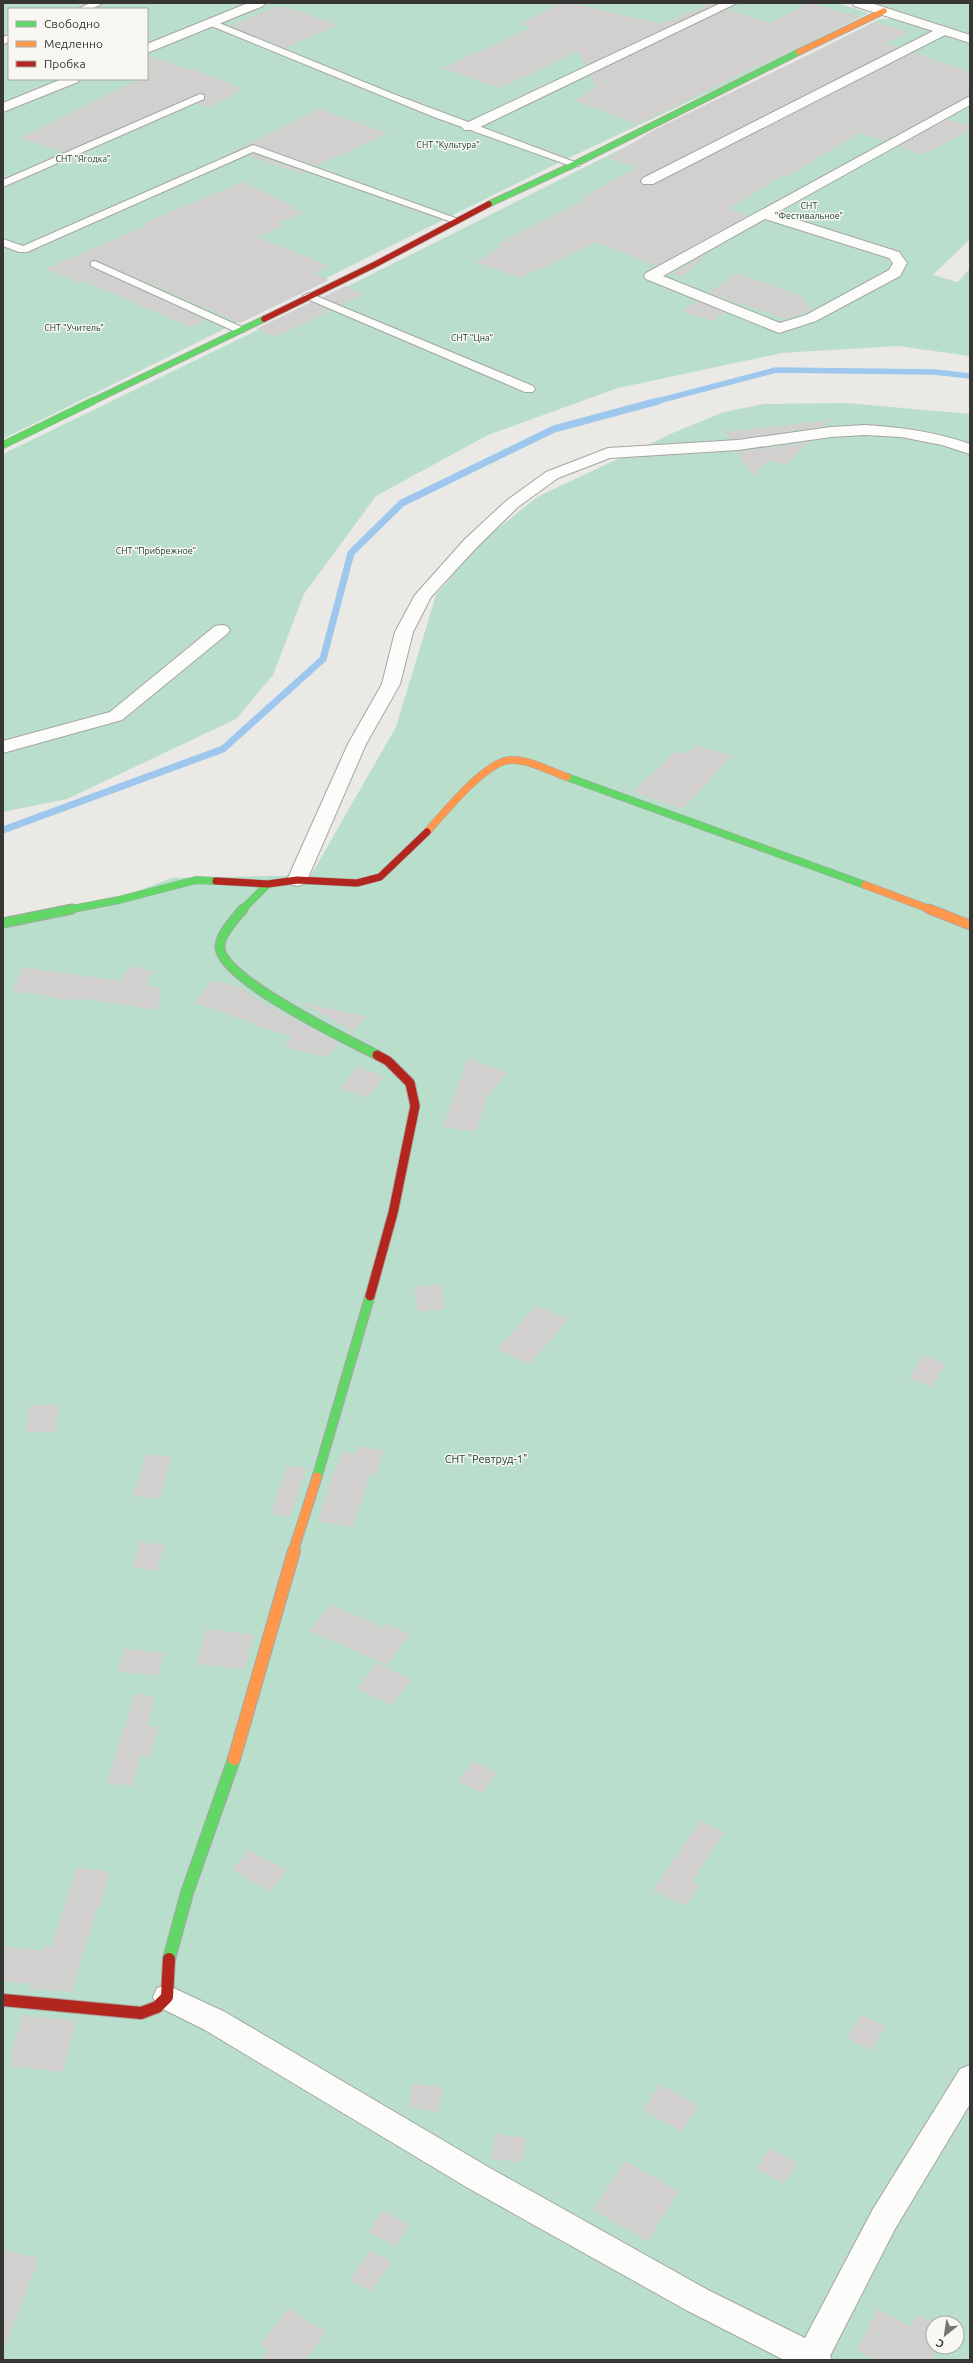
<svg xmlns="http://www.w3.org/2000/svg" width="973" height="2363" font-family="Ubuntu,sans-serif">
  <style>
    .green { fill: #b9dfcc; fill-rule: evenodd }
    .lines { fill: none; stroke-linecap: round; stroke-linejoin: round }
    .stream-far1 { stroke: #9dc7ed; stroke-width: 5.5 }
    .stream { stroke: #9dc7ed; stroke-width: 7 }
    .building { fill: #d2d0ce }
    .lane-casing { stroke: #a6a5a3; stroke-width: 2 }
    .street-casing { stroke: #a6a5a3; stroke-width: 2 }
    .fast-far3-casing { stroke: #a6a5a3; stroke-width: 7 }
    .fast-far2-casing { stroke: #a6a5a3; stroke-width: 8 }
    .fast-far1-casing { stroke: #a6a5a3; stroke-width: 11 }
    .fast-casing { stroke: #a6a5a3; stroke-width: 14 }
    .slow-far3-casing { stroke: #a6a5a3; stroke-width: 7 }
    .slow-far2-casing { stroke: #a6a5a3; stroke-width: 8 }
    .slow-far1-casing { stroke: #a6a5a3; stroke-width: 11 }
    .slow-casing { stroke: #a6a5a3; stroke-width: 14 }
    .jam-far3-casing { stroke: #a6a5a3; stroke-width: 7 }
    .jam-far2-casing { stroke: #a6a5a3; stroke-width: 8 }
    .jam-far1-casing { stroke: #a6a5a3; stroke-width: 11 }
    .jam-casing { stroke: #a6a5a3; stroke-width: 14 }
    .path { stroke: #d3d3d2; stroke-width: 1.5; stroke-dasharray: 2.5 1.5; stroke-linecap: butt }
    .lane { fill: #fcfcfb; fill-rule: evenodd }
    .street { fill: #fcfcfb; fill-rule: evenodd }
    .fast-far3 { stroke: #63d668; stroke-width: 5.5 }
    .fast-far2 { stroke: #63d668; stroke-width: 7 }
    .fast-far1 { stroke: #63d668; stroke-width: 9 }
    .fast { stroke: #63d668; stroke-width: 12 }
    .slow-far3 { stroke: #ff974d; stroke-width: 5.5 }
    .slow-far2 { stroke: #ff974d; stroke-width: 7 }
    .slow-far1 { stroke: #ff974d; stroke-width: 9 }
    .slow { stroke: #ff974d; stroke-width: 12 }
    .jam-far3 { stroke: #b3261e; stroke-width: 5.5 }
    .jam-far2 { stroke: #b3261e; stroke-width: 7 }
    .jam-far1 { stroke: #b3261e; stroke-width: 9 }
    .jam { stroke: #b3261e; stroke-width: 12 }
    .labels { text-anchor: middle; dominant-baseline: central; stroke-width: 3; stroke-linejoin: round; paint-order: stroke }
    .far-park-label { font-size: 9px; fill: #12392a; stroke: #f9f7f2 }
    .park-label { font-size: 11px; fill: #12392a; stroke: #f9f7f2 }
  </style>
  <rect width="100%" height="100%" fill="#eae9e6"/>
  <path class="green" d="M3,3H247L147,44V9H9V79H147V53L269,3H837L869,13L731,82L562,161L3,439Z
    M873,3H970V34Z
    M880,19H893L970,44V239L933,275L958,282L970,268V356L898,346L782,353L618,388L488,435L376,496L304,594L273,675L236,719L67,799L3,812V454L360,280Z
    M846,403L970,414V2360H3V921L95,907L172,878L311,875L396,727L436,595L480,543L537,497L675,432L724,412L764,404ZM933,2323H957V2347H933Z"/>
  <g class="lines">
    <path class="stream-far1" d="M654,402L776,370L934,372L970,376"/>
    <path class="stream" d="M3,830L223,749L323,659L351,553L402,503L554,429L658,401"/>
  </g>
  <path class="building" d="M560,3H571L662,24L710,4L714,5L585,65L578,51L500,88L442,68L531,28L519,24Z
    M809,3L860,17L638,124L574,100L596,88L590,76L727,9L769,23Z
    M279,6L301,12L339,25L284,48L230,26Z
    M876,22L910,32L886,43L898,47L642,177L640,180L642,185H654L914,53L970,72V95L884,141L859,133L788,176L783,175L729,209L747,214L744,218L656,266L597,242L520,278L475,262L501,247L496,245L586,200L581,198L637,167L608,158L654,130Z
    M147,55L187,69L191,68L243,89L208,107L197,104L206,99L205,94L199,93L64,152L20,138L139,79H147Z
    M320,109L388,133L317,166L254,144L234,151Z
    M947,119L970,126V130L922,155L899,146Z
    M253,154L305,172L301,174L248,156Z
    M243,182L293,206L290,207L303,213L277,223L284,226L257,237L329,266L314,273L329,280L240,323L96,260L90,261V267L205,320L191,327L83,281L81,283L45,269L148,225L144,223Z
    M708,253L683,277L672,273Z
    M737,273L802,296L810,311L786,319L709,293Z
    M345,286L364,294L341,305L323,297Z
    M697,301L725,313L712,321L682,311Z
    M311,302L330,310L275,337L256,329Z
    M831,420L824,426L738,439H729L725,432Z
    M809,442L785,465L770,460L752,476L737,452Z
    M696,745L732,756L683,809L633,792L676,751L686,754Z
    M131,966L153,972L146,986L161,988L158,1010L76,998L75,1001L46,997L47,995L12,992L23,967L120,981Z
    M211,981L240,987L256,999L339,1044L326,1057L285,1047L292,1036L255,1026L257,1024L195,1003Z
    M297,1001L367,1017L352,1031Z
    M468,1058L507,1073L488,1095L476,1132L443,1127Z
    M358,1066L384,1077L368,1098L339,1088Z
    M441,1284L445,1309L418,1312L414,1287Z
    M535,1306L569,1319L530,1364L497,1350Z
    M924,1355L946,1364L931,1387L909,1378Z
    M59,1404L55,1432H26L30,1405Z
    M359,1446L384,1450L376,1475L370,1474L353,1527L318,1521L333,1472L335,1473L342,1452L356,1454Z
    M146,1454L172,1457L160,1499L133,1496Z
    M287,1466L306,1468L290,1517L271,1514Z
    M140,1542L165,1545L156,1571L132,1567Z
    M331,1604L384,1628L387,1624L410,1634L387,1665L310,1631Z
    M206,1629L254,1635L244,1670L196,1664Z
    M125,1648L165,1653L157,1676L117,1671Z
    M377,1663L411,1680L392,1705L357,1689Z
    M135,1693L155,1698L147,1726L159,1727L150,1757L140,1755L132,1786L107,1783Z
    M473,1761L497,1772L482,1793L458,1782Z
    M700,1820L724,1832L693,1881L700,1884L686,1906L653,1890Z
    M249,1850L287,1870L270,1891L232,1870Z
    M76,1867L110,1872L100,1908L97,1907L72,1992L29,1989L30,1984L3,1981V1946L44,1951L45,1946L52,1947Z
    M861,2014L885,2026L871,2051L847,2038Z
    M22,2015L76,2021L63,2072L9,2066Z
    M413,2083L443,2088L438,2112L408,2107Z
    M660,2084L698,2105L682,2132L643,2110Z
    M496,2134L526,2138L522,2163L491,2158Z
    M770,2148L797,2163L784,2184L757,2169Z
    M625,2161L679,2191L648,2241L593,2210Z
    M382,2210L409,2224L396,2246L368,2233Z
    M3,2250L39,2258L5,2347H3Z
    M370,2250L391,2262L371,2292L350,2280Z
    M288,2308L326,2332L306,2360H261L268,2349L261,2345Z
    M878,2309L911,2327L917,2314L933,2323V2347H938L932,2360H875L857,2350Z"/>
  <g class="lines">
    <defs>
      <path id="lane" d="M90,3H103L92,9H78Z
        M212,20L396,95L580,164L579,166H571L434,117L209,25L207,23Z
        M9,35V42L3,44V37Z
        M200,94L204,95V99L3,187V180Z
        M253,145L461,220L460,222H452L253,152L27,252H19L3,246V239L23,246Z
        M95,261L244,328L246,330L244,332H236L91,266V262Z
        M309,293L533,386L535,389L533,392H525L305,298L303,296Z"/>
      <path id="street" d="M248,3H265L263,6L147,53V44Z
        M721,3H737L474,130H464L462,127L464,124Z
        M852,3H871L970,35V43L945,35L653,184H643L641,181L643,178L933,31L854,6Z
        M62,79H80L78,82L3,112V103Z
        M970,96V105L776,213L899,252L907,263L900,276L816,321L779,333L646,279L644,276L646,273ZM765,219L889,258L893,263L889,270L806,315L780,323L663,276Z
        M865,425C901,427 936,432 970,444V454L942,445L901,437L865,435L831,437L738,450L610,458L558,478L518,507L477,547L431,597L413,632L400,684L366,744L307,880L304,884L297,886L290,884L287,880L348,744L382,684L395,632L415,595L465,539L506,501L546,472L608,448L738,440L831,427Z
        M221,625L227,626L230,630L227,634L122,720L3,753V741L110,712L215,626Z
        M167,1985L225,2012L490,2168L708,2290L805,2338L873,2209L960,2069L970,2065V2104L895,2229L830,2356L832,2360H784L686,2310L468,2188L205,2030L157,2006L153,1997L157,1988Z"/>
      <path id="fast-far3" d="M489,204L575,164L799,52
        M91,402L264,319"/>
      <path id="fast-far2" d="M3,445L93,401
        M567,777L865,885
        M67,910L119,900L196,880L216,881
        M242,910L268,884"/>
      <path id="fast-far1" d="M243,909C235,919 219,935 220,948C223,980 348,1040 377,1055
        M3,923L72,909
        M317,1477L370,1296"/>
      <path id="fast" d="M169,1959L187,1893L234,1759"/>
      <path id="slow-far3" d="M799,52L884,11"/>
      <path id="slow-far2" d="M427,832C443,814 487,759 512,760C531,760 549,771 567,777
        M865,885L932,910"/>
      <path id="slow-far1" d="M929,909L970,925
        M293,1552L317,1477"/>
      <path id="slow" d="M234,1759L294,1551"/>
      <path id="jam-far3" d="M264,319L374,265L489,204"/>
      <path id="jam-far2" d="M216,881L268,884L297,880L357,883L380,877L427,832"/>
      <path id="jam-far1" d="M370,1296L393,1213L415,1106L410,1083L388,1061L377,1055"/>
      <path id="jam" d="M3,2000L141,2013L157,2007L167,1997L169,1959"/>
    </defs>
    <use href="#lane" class="lane-casing"/>
    <use href="#street" class="street-casing"/>
    <use href="#fast-far3" class="fast-far3-casing"/>
    <use href="#fast-far2" class="fast-far2-casing"/>
    <use href="#fast-far1" class="fast-far1-casing"/>
    <use href="#fast" class="fast-casing"/>
    <use href="#slow-far3" class="slow-far3-casing"/>
    <use href="#slow-far2" class="slow-far2-casing"/>
    <use href="#slow-far1" class="slow-far1-casing"/>
    <use href="#slow" class="slow-casing"/>
    <use href="#jam-far3" class="jam-far3-casing"/>
    <use href="#jam-far2" class="jam-far2-casing"/>
    <use href="#jam-far1" class="jam-far1-casing"/>
    <use href="#jam" class="jam-casing"/>
    <path class="path" d="M968,3L970,4"/>
    <use href="#lane" class="lane"/>
    <use href="#street" class="street"/>
    <use href="#fast-far3" class="fast-far3"/>
    <use href="#fast-far2" class="fast-far2"/>
    <use href="#fast-far1" class="fast-far1"/>
    <use href="#fast" class="fast"/>
    <use href="#slow-far3" class="slow-far3"/>
    <use href="#slow-far2" class="slow-far2"/>
    <use href="#slow-far1" class="slow-far1"/>
    <use href="#slow" class="slow"/>
    <use href="#jam-far3" class="jam-far3"/>
    <use href="#jam-far2" class="jam-far2"/>
    <use href="#jam-far1" class="jam-far1"/>
    <use href="#jam" class="jam"/>
  </g>
  <g class="labels">
    <g class="far-park-label">
      <text x="448" y="145">СНТ "Культура"</text>
      <text x="83" y="159">СНТ "Ягодка"</text>
      <text x="809" y="206">СНТ<tspan x="809" dy="10">"Фестивальное"</tspan></text>
      <text x="74" y="328">СНТ "Учитель"</text>
      <text x="472" y="338">СНТ "Цна"</text>
      <text x="156" y="551">СНТ "Прибрежное"</text>
    </g>
    <g class="park-label">
      <text x="486" y="1459">СНТ "Ревтруд-1"</text>
    </g>
  </g>
  <rect width="973" height="2363" fill="none" stroke="#373634" stroke-width="8"/>
  <rect x="8" y="8" width="140" height="72" fill="#f9f7f2" stroke="#abaaa6"/>
  <rect x="16" y="21" width="20" height="6" fill="#63d668" stroke="#abaaa6"/>
  <text x="44" y="28" font-size="12" fill="#373634">Свободно</text>
  <rect x="16" y="41" width="20" height="6" fill="#ff974d" stroke="#abaaa6"/>
  <text x="44" y="48" font-size="12" fill="#373634">Медленно</text>
  <rect x="16" y="61" width="20" height="6" fill="#b3261e" stroke="#abaaa6"/>
  <text x="44" y="68" font-size="12" fill="#373634">Пробка</text>
  <g transform="translate(945 2335) rotate(210)"><circle r="19" fill="#f9f7f2" stroke="#abaaa6"/>
  <path d="M0-3L7 15L0 10L-7 15Z" fill="#767572"/>
  <text y="-6" font-size="11" font-weight="bold" text-anchor="middle" fill="#373634">С</text>
  </g>
</svg>
